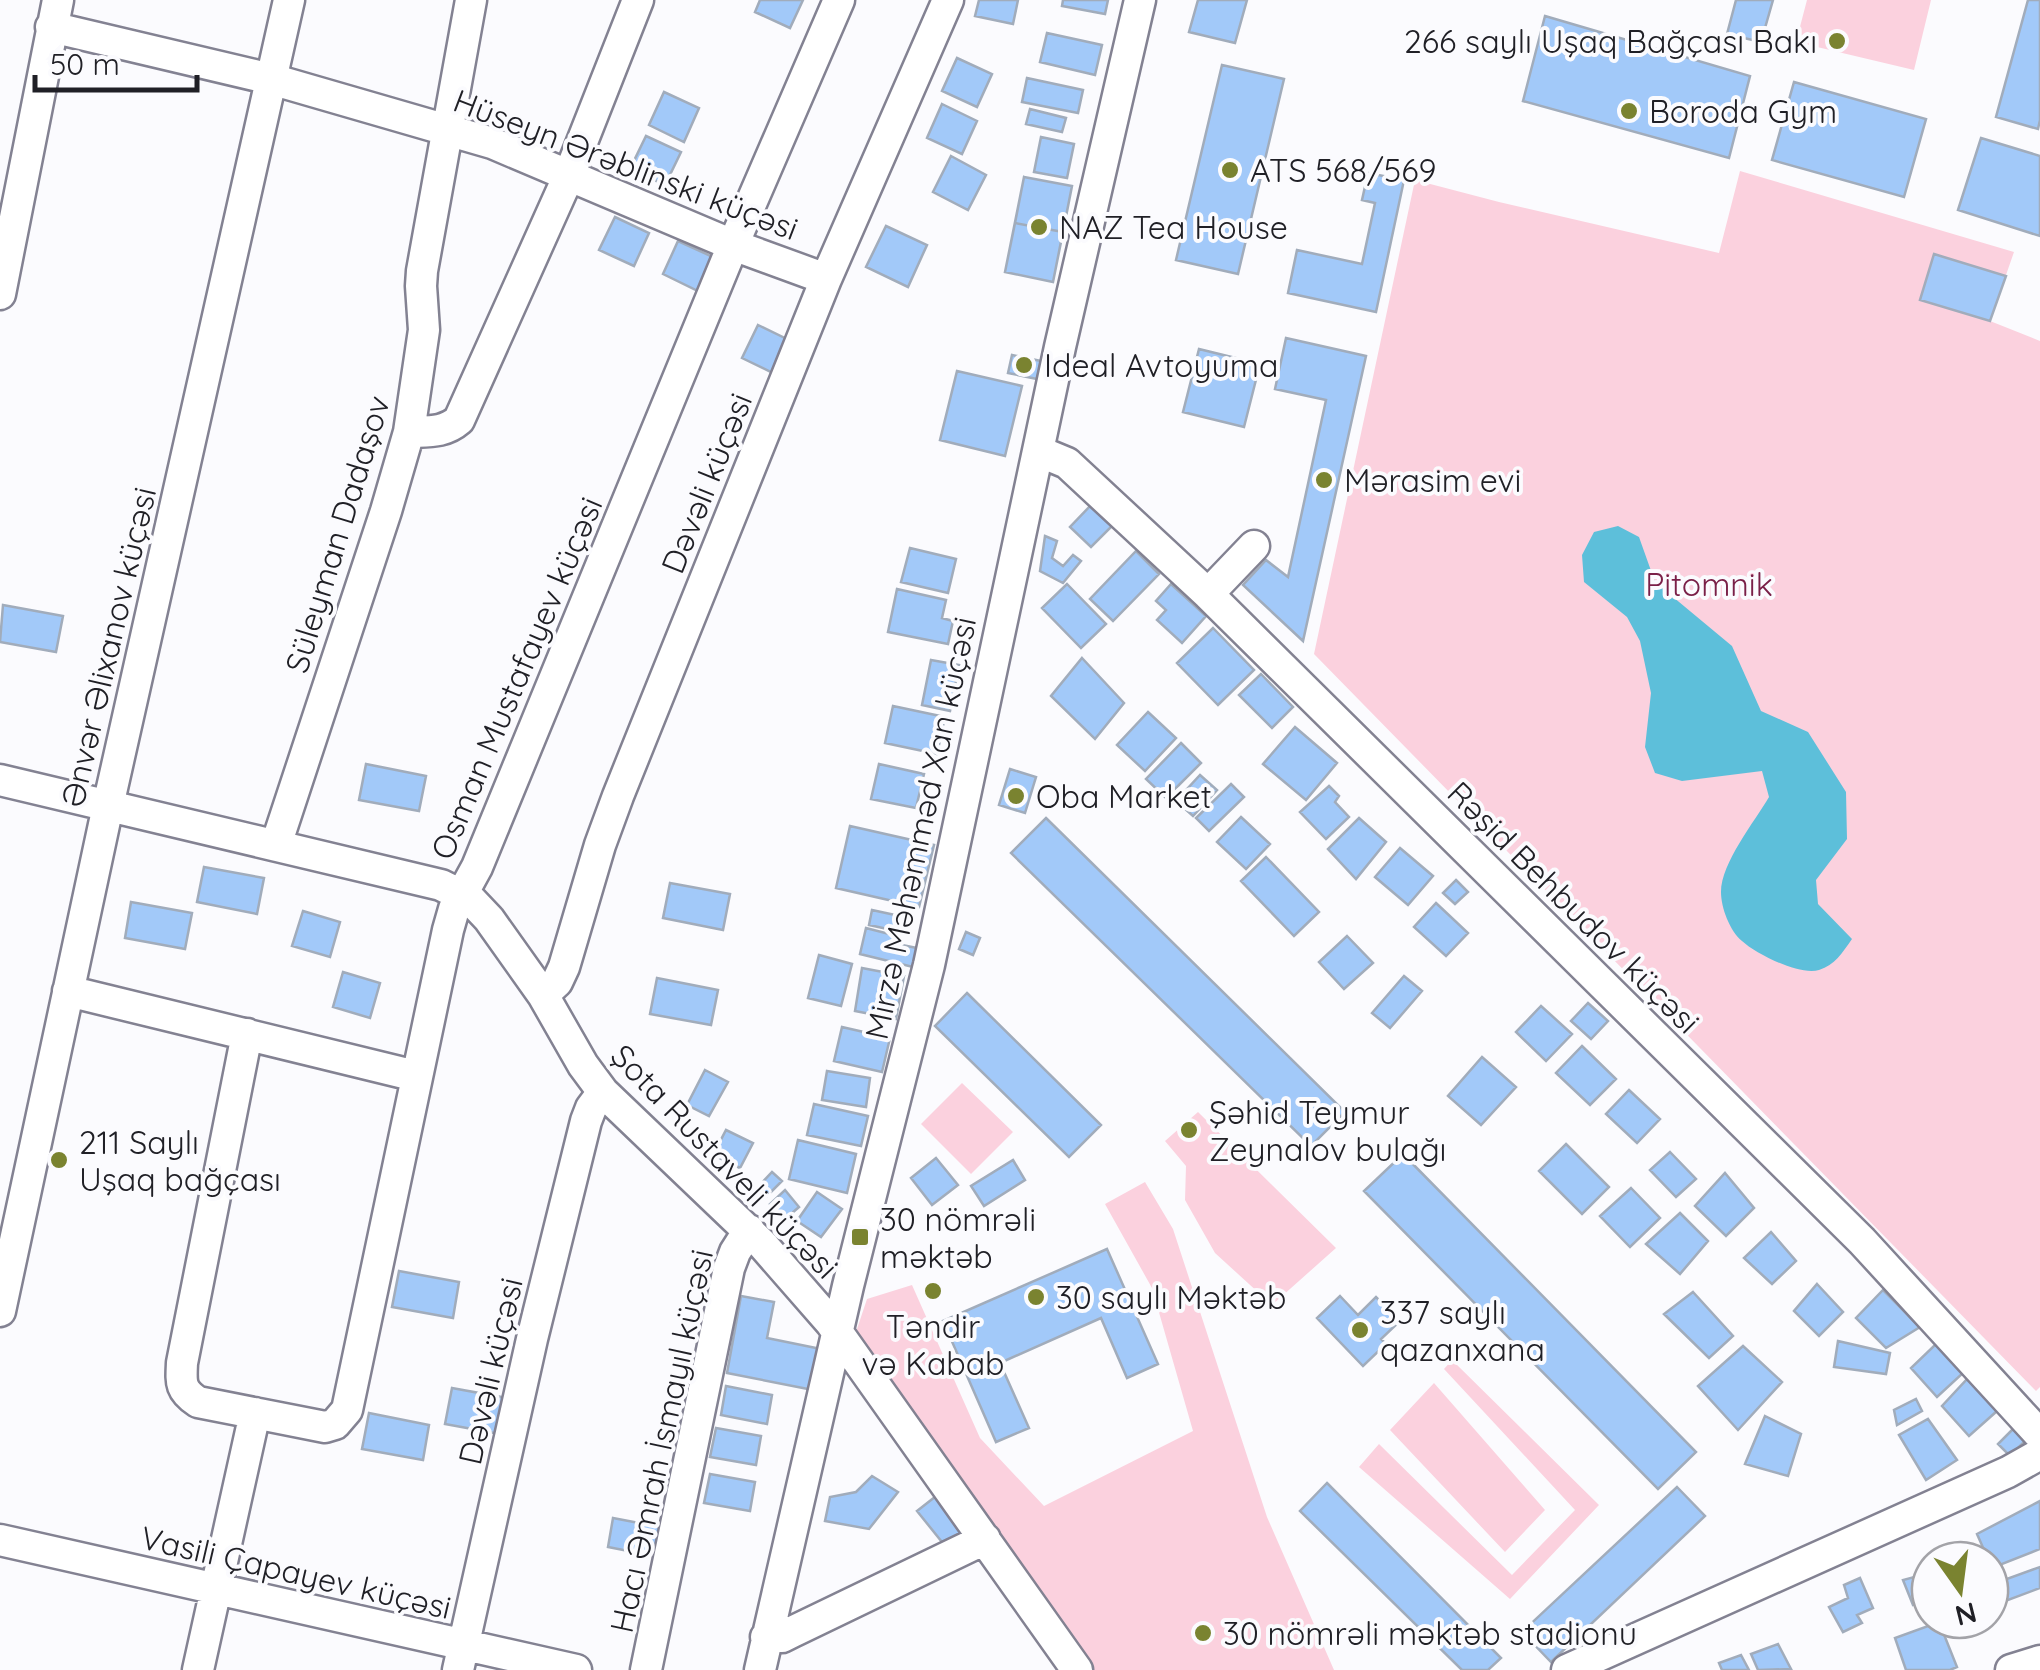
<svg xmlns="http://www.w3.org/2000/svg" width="2040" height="1670" font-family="Quicksand,sans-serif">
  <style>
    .green { fill: #fbd1de }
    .water { fill: #5dbfda }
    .building { fill: #a2c9f9; stroke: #a1acbb; stroke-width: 2.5 }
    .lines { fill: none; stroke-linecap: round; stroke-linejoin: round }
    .minor-casing { stroke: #838292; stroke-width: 35 }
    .minor { stroke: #fff; stroke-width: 30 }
    .poi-dot { fill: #7a8330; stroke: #fbfbfe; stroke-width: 4 }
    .labels { text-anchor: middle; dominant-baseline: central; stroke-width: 8; stroke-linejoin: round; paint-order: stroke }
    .poi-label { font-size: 32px; fill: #202026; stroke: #fbfbfe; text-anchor: start }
    .street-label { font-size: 32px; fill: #202026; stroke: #fbfbfe }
    .park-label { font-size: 32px; fill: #7a2048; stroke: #fbfbfe }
  </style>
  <rect width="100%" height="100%" fill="#fbfbfe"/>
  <path class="green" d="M1807,0H1931L1914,70L1796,42Z
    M1740,171L2014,252L1990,321L2040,341V1387L2036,1391L1314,654L1415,180L1499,202L1719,253Z
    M962,1083L1013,1132L971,1174L921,1124Z
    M1198,1112L1336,1248L1272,1305L1215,1253L1185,1200L1186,1166L1165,1141Z
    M1145,1182L1173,1229L1267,1517L1334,1670H1091L856,1332L867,1299L912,1285L980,1438L1044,1506L1193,1431L1152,1288L1105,1204Z
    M1452,1360L1599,1505L1510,1599L1359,1467L1379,1444L1512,1575L1575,1510L1444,1369Z
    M1434,1383L1545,1510L1505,1552L1390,1430Z"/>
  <path class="water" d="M1618,526L1639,537L1655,582L1732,646L1761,711L1808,732L1846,792L1847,839L1816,880L1818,904L1852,939C1842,953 1835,965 1819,970C1800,976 1756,954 1742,941C1730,931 1721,908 1721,892C1721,863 1755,821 1769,797L1762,771L1682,781L1655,773L1645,747L1651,693L1640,641L1627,617L1584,582L1582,555L1594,532Z"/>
  <path class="building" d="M760,0H803L790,28L755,12Z
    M979,0H1018L1013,24L975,16Z
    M1063,0H1108L1105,14L1062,6Z
    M1198,0H1247L1235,43L1189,32Z
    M1736,0H1773L1761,42L1727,34Z
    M2028,0H2040V120L2038,129L1996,117Z
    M1545,16L1750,76L1729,158L1523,101Z
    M1047,33L1102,45L1095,75L1040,62Z
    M957,58L992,74L977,107L942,91Z
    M1222,65L1284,79L1238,274L1176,260Z
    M1027,78L1083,90L1078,113L1022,102Z
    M1794,82L1926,119L1904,197L1772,160Z
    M664,92L699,108L684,142L649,125Z
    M942,104L977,121L962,154L927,138Z
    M1030,109L1066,118L1062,132L1026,124Z
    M646,136L681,152L665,185L630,169Z
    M1041,137L1074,144L1067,178L1034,172Z
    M1981,138L2040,156V236L1958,210Z
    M951,156L986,175L968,210L933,192Z
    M1368,173L1404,180L1376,312L1288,293L1297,250L1362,264L1375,203L1362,200Z
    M1024,177L1072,186L1053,282L1005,272Z
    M1024,177L1072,186L1063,232L1015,223Z
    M615,217L649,233L634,266L599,250Z
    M1015,223L1063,232L1053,282L1005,272Z
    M886,226L927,245L908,287L866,267Z
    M678,241L713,257L698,291L663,274Z
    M1934,254L2006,276L1990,321L1920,300Z
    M758,325L793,342L777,375L742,358Z
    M1286,338L1366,356L1303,641L1243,585L1266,560L1288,577L1326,400L1275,389Z
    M1199,349L1260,364L1244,427L1183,412Z
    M1012,355L1041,361L1037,379L1008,373Z
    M957,371L1022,386L1005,456L940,440Z
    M1092,504L1113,525L1091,547L1070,527Z
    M1045,536L1057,541L1052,558L1063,566L1073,555L1081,561L1063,583L1040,571Z
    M910,548L956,559L948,593L901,582Z
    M1136,551L1159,574L1113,621L1090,599Z
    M1067,584L1106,624L1081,648L1042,608Z
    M1171,584L1206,616L1182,643L1157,620L1166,610L1156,601Z
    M897,589L946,600L942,618L953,621L948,644L888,632Z
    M3,605L63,616L56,652L0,642Z
    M1213,628L1254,670L1218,705L1177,663Z
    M1082,658L1124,703L1095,739L1051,696Z
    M931,660L959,665L950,711L922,705Z
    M1261,674L1293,707L1272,728L1239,695Z
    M893,706L945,717L937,754L885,743Z
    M1148,712L1176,738L1145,771L1117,745Z
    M1295,727L1337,763L1306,800L1263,764Z
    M1181,743L1201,763L1166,798L1146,779Z
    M366,764L426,776L419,811L359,800Z
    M879,764L924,774L916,808L871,799Z
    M1010,769L1036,777L1025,813L999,805Z
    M1200,775L1217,790L1193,816L1176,801Z
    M1231,784L1244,797L1209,831L1196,818Z
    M1329,786L1339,796L1335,802L1349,817L1326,839L1300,812Z
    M1241,817L1270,844L1246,869L1217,842Z
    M1046,818L1345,1112L1311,1146L1011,853Z
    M1359,818L1386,842L1356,879L1328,849Z
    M850,826L934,845L919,907L836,888Z
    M1400,848L1433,876L1408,905L1375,877Z
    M1266,857L1319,912L1294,936L1241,881Z
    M204,867L264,878L257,914L197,902Z
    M1456,880L1468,892L1455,904L1443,893Z
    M670,883L730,894L723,930L663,918Z
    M131,902L192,913L185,949L125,938Z
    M1436,903L1468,933L1446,956L1414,927Z
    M872,910L909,918L906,933L869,925Z
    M303,911L340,922L330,957L292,946Z
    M866,928L901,937L897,944L917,948L913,967L860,954Z
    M966,932L980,938L973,955L959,949Z
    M1347,936L1373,963L1344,989L1319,962Z
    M819,955L852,964L841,1006L808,998Z
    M862,968L904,976L896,1019L855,1011Z
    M343,972L380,983L370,1018L333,1007Z
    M1404,976L1422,991L1390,1028L1372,1013Z
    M657,978L718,990L711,1025L650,1014Z
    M967,993L1101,1125L1069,1157L935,1026Z
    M1588,1003L1608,1021L1591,1039L1571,1021Z
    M1541,1006L1572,1034L1546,1061L1516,1032Z
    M842,1027L890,1038L882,1072L834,1061Z
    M1582,1046L1616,1079L1590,1105L1556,1073Z
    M1482,1057L1516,1087L1481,1125L1448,1096Z
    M705,1070L728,1082L709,1116L687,1105Z
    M827,1071L870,1078L866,1107L822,1100Z
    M1629,1090L1660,1119L1637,1143L1606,1114Z
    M814,1104L868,1116L861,1146L807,1135Z
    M726,1130L753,1143L740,1168L713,1155Z
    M798,1140L856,1154L847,1193L789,1179Z
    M1566,1144L1609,1187L1582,1214L1539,1171Z
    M1670,1152L1696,1179L1676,1197L1650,1170Z
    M1403,1154L1696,1452L1658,1489L1364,1191Z
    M936,1158L958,1185L932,1205L911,1178Z
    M1013,1160L1025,1180L984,1206L971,1186Z
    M772,1172L782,1181L765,1198L756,1189Z
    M1725,1173L1754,1208L1726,1236L1695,1206Z
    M1631,1188L1660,1218L1630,1247L1600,1216Z
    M785,1190L799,1207L784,1220L770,1204Z
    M817,1192L842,1209L821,1237L797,1221Z
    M1680,1213L1708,1241L1680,1274L1646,1244Z
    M1771,1232L1796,1261L1772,1284L1744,1258Z
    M1107,1249L1158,1364L1127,1378L1101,1318L1000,1363L1029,1428L996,1442L943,1321Z
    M399,1271L459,1282L453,1318L392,1307Z
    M1817,1284L1843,1312L1819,1336L1794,1311Z
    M1883,1290L1920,1327L1886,1348L1856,1318Z
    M1693,1292L1733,1336L1709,1358L1664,1314Z
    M741,1296L774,1302L767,1338L821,1349L813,1390L727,1373Z
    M1340,1296L1358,1315L1376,1297L1400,1321L1381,1339L1386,1344L1363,1366L1317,1318Z
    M1838,1341L1890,1353L1886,1374L1834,1367Z
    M1936,1344L1963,1373L1937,1397L1911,1368Z
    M1743,1346L1782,1382L1738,1430L1698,1386Z
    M1969,1377L1997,1411L1969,1436L1942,1406Z
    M726,1386L772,1395L767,1424L721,1415Z
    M452,1388L512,1399L505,1435L445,1424Z
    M1916,1399L1922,1411L1897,1425L1894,1410Z
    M369,1413L429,1425L423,1460L362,1449Z
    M1765,1416L1801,1434L1788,1476L1745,1464Z
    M1928,1419L1957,1460L1926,1480L1899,1435Z
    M2016,1426L2030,1436L2010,1456L1998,1444Z
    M716,1428L761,1436L756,1465L710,1457Z
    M710,1474L755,1482L750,1511L704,1503Z
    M872,1476L898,1492L869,1529L825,1521L830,1497L856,1492Z
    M1327,1483L1501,1658L1488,1670H1462L1300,1511Z
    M1677,1487L1705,1516L1551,1662L1522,1632Z
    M940,1493L969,1529L946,1547L917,1511Z
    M2040,1501V1549L1992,1568L1977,1534Z
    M613,1518L660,1527L654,1556L608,1547Z
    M2040,1567V1588L1992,1606L1990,1585Z
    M1929,1573L1930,1600L1913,1605L1903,1580Z
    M1860,1578L1873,1608L1857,1615L1862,1623L1843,1632L1829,1607L1848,1598L1844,1585Z
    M1939,1622L1957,1667L1950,1670H1906L1895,1638Z
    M1778,1644L1791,1669L1758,1670L1751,1654Z
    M1741,1655L1749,1670H1722L1719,1663Z"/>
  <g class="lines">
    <defs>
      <path id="minor" d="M51,27L271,79L492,143L733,245L826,279
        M0,294L58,0
        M409,432C429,431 444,433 459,420L569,175L638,0
        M1038,451L1067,463L1208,594L1862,1241L2040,1435
        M1208,594L1254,546
        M0,780L441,885L471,900L489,919L543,995L583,1065L603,1092L762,1244L831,1323L1077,1670
        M276,845L386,511L409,432L424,330L421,286L422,271L471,0
        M68,991L416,1076
        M543,995L557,982L564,967L600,845L618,796L826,279L948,0
        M247,1034L182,1363C181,1383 180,1390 198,1402L325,1427L335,1424L347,1410L448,930L454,909L477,867L733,245L839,0
        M0,1311L108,806L289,0
        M0,1540L576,1670
        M766,1637H782L792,1632L985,1539
        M198,1670L255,1413
        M458,1670L532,1339L586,1121L591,1108L603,1092
        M646,1670L729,1268L735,1252L749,1230
        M760,1670L848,1286L929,965L1060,347L1140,0
        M1567,1670L2008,1472L2040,1454
        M2011,1670L2040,1661"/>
    </defs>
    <use href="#minor" class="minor-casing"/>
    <use href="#minor" class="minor"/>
  </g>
  <g class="poi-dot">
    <circle cx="1837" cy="41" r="10"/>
    <circle cx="1629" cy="111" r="10"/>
    <circle cx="1230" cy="170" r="10"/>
    <circle cx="1039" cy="227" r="10"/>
    <circle cx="1024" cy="365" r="10"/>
    <circle cx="1324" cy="480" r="10"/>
    <circle cx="1016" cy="796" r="10"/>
    <circle cx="1189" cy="1130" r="10"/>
    <circle cx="59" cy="1160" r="10"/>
    <rect x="850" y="1227" width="20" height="20" rx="5"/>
    <circle cx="933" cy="1291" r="10"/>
    <circle cx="1036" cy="1297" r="10"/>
    <circle cx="1360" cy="1330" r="10"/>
    <circle cx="1203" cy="1633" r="10"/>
  </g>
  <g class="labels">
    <g class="poi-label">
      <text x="1817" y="41" text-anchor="end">266 saylı Uşaq Bağçası Bakı</text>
      <text x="1649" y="111">Boroda Gym</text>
      <text x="1250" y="170">ATS 568/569</text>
      <text x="1059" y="227">NAZ Tea House</text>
      <text x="1044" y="365">Ideal Avtoyuma</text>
      <text x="1344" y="480">Mərasim evi</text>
      <text x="1036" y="796">Oba Market</text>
      <text x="1209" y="1112">Şəhid Teymur<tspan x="1209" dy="37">Zeynalov bulağı</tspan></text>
      <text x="79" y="1142">211 Saylı<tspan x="79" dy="37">Uşaq bağçası</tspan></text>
      <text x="880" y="1219">30 nömrəli<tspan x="880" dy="37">məktəb</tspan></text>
      <text x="1056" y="1297">30 saylı Məktəb</text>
      <text x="1380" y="1312">337 saylı<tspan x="1380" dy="37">qazanxana</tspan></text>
      <text x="933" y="1326" text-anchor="middle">Təndir<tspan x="933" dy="37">və Kabab</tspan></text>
      <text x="1223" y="1633">30 nömrəli məktəb stadionu</text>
    </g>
    <g class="street-label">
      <text transform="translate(626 164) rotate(21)">Hüseyn Ərəblinski küçəsi</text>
      <text transform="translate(706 483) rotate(-68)">Dəvəli küçəsi</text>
      <text transform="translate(337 534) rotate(-73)">Süleyman Dadaşov</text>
      <text transform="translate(108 647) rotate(-77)">Ənvər Əlixanov küçəsi</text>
      <text transform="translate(516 678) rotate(-67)">Osman Mustafayev küçəsi</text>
      <text transform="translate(920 828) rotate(-78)">Mirzə Məhəmməd Xan küçəsi</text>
      <text transform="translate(1574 907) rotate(45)">Rəşid Behbudov küçəsi</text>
      <text transform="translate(725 1161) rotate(46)">Şota Rustaveli küçəsi</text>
      <text transform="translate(490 1371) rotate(-77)">Dəvəli küçəsi</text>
      <text transform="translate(661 1441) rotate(-78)">Hacı Əmrah İsmayıl küçəsi</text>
      <text transform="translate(296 1572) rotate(13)">Vasili Çapayev küçəsi</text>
    </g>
    <g class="park-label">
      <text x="1709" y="584">Pitomnik</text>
    </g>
  </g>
  <g transform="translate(1960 1590) rotate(166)"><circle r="48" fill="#fbfbfe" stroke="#a3a3a8" stroke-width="2.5"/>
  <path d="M0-8L18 38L0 25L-18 38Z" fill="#7a8330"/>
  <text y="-15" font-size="28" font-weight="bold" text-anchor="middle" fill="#202026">N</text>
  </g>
  <path d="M35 75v15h162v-15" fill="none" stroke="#202026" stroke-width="5"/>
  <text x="50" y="75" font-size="30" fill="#202026" stroke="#fbfbfe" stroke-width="8" paint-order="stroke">50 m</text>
</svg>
